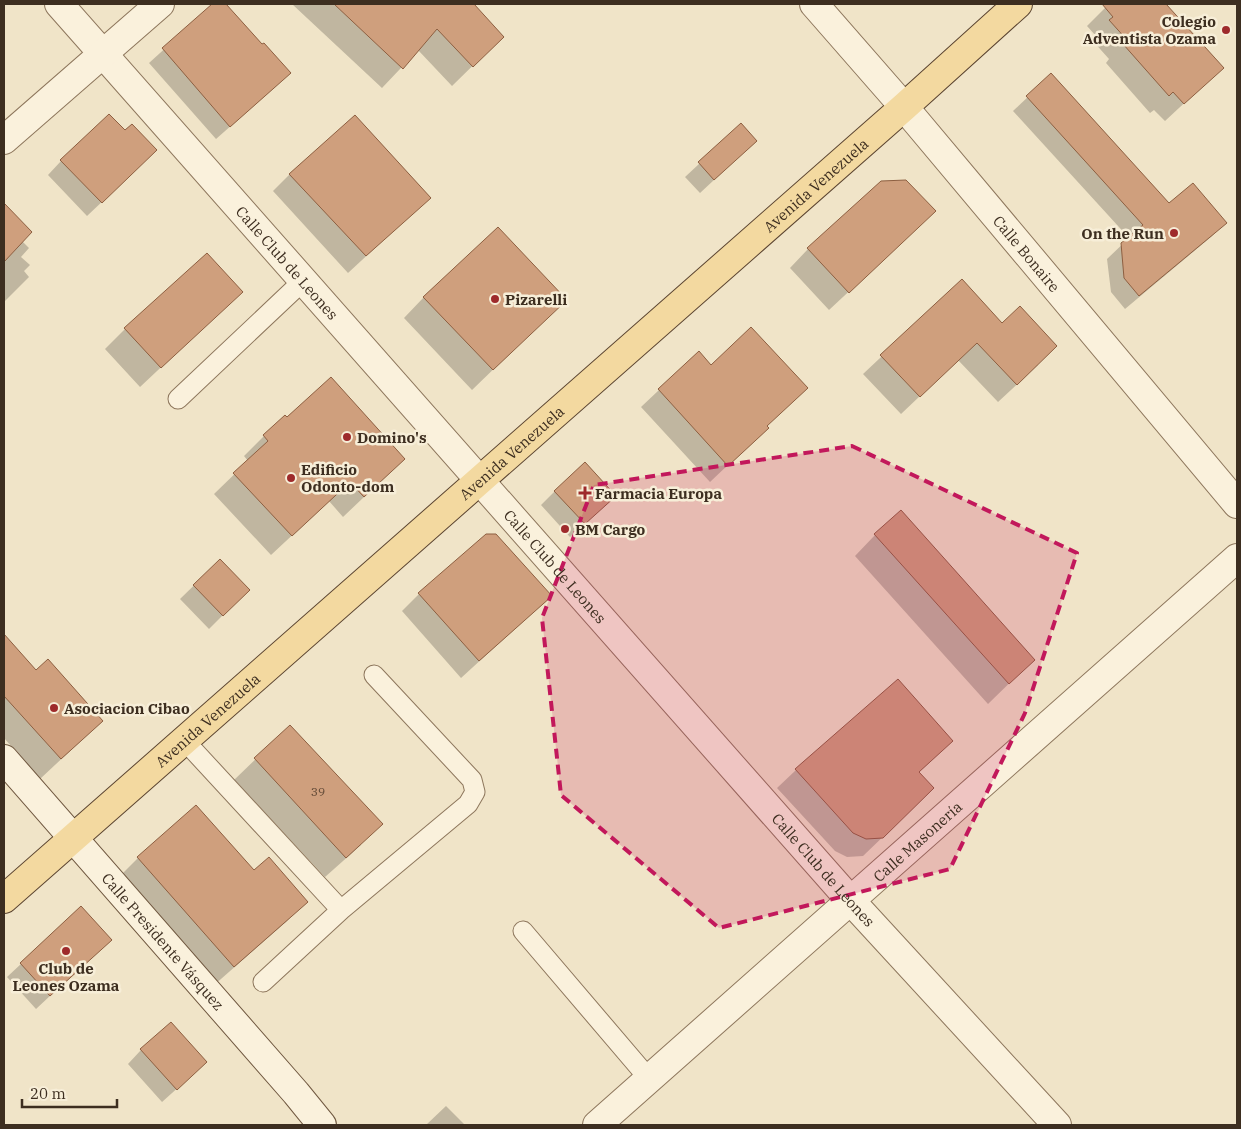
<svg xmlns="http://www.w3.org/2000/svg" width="1241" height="1129" font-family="'IBM Plex Serif',serif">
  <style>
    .shadow { fill: #0003 }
    .building { fill: #cf9f7d; stroke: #8d5f41 }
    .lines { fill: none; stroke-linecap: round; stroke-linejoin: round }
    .lane-casing { stroke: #8d765c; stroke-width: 21 }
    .street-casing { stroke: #8d765c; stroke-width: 30 }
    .secondary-casing { stroke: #6f573f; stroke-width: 30 }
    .primary-casing { stroke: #5b4430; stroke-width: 30 }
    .lane { stroke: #faf1dc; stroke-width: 19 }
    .street { stroke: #faf1dc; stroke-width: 28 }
    .secondary { stroke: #faf1dc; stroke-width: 28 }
    .primary { stroke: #f3d9a0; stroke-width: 28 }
    .marked { fill: #c2185b; fill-opacity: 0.2; stroke: #c2185b; stroke-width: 4; stroke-dasharray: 10 6; stroke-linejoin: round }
    .poi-dot { fill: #9e2a2b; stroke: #f7eed8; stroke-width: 2 }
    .labels { text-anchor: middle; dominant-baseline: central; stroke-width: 5; stroke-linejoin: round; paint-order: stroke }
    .number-label { font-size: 12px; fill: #624a37 }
    .poi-label { font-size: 15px; font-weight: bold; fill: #3d2e20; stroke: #f7eed8; text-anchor: start }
    .street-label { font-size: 15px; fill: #3d2e20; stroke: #f7eed8 }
  </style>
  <rect width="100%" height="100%" fill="#f0e4c8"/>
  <path class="shadow" d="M214,4H225L262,46L276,86L216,139L149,63Z
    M292,4H473L502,37L452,86L418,50L382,88Z
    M1109,4H1165L1222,68L1165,121L1154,110L1150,113L1106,63L1109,59L1092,40L1096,36L1087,26Z
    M1051,75L1169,205L1225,223L1211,237L1125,309L1111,292L1107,259L1129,238L1013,111Z
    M741,125L756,141L700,193L685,177Z
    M61,161L142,164L87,216L48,175Z
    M290,174L429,198L348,273L273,191Z
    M6,207L22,241L29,248L21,257L30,265L24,271L29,277L4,302V210Z
    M915,230L829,310L790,268L808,249Z
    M962,281L1038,365L998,402L958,360L901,414L863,374Z
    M241,292L140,387L105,349L125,329Z
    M424,297L565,300L472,390L404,318Z
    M659,390L766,426L767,428L710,482L641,407Z
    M264,436L404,459L343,517L329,501L271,555L214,494L248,461L244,456Z
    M555,491L600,509L570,537L541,505Z
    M875,535L1033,660L988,704L855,556Z
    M486,536L551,596L461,678L402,611L419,594Z
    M220,560L248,590L209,629L180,599Z
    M14,647L36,671L102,721L40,779L4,738V656Z
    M290,726L361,845L325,877L234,780Z
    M952,741L918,773L914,807L863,856L847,857L835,851L777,788L796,770Z
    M138,858L306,901L286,922L213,986L118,878Z
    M81,908L96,953L36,1009L7,977Z
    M141,1050L191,1076L162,1102L128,1064Z
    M446,1106L465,1125H426Z"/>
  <path class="building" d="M212,4H226L262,44L264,43L291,73L230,127L162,48Z
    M334,4H474L504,37L473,67L437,29L403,69Z
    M1102,4H1166L1224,68L1184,104L1173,92L1169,96L1123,44L1127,40L1109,20L1113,17Z
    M1051,73L1169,203L1193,183L1227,223L1139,296L1124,278L1121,243L1143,225L1026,96Z
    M109,114L125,130L132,124L157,150L102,203L60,160Z
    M355,115L431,198L366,256L289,174Z
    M741,123L757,141L714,180L698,162Z
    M906,180L936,211L849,293L807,248L881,181Z
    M4,203L32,232L4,262Z
    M498,227L567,300L493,370L423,297Z
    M207,253L243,292L161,368L124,328Z
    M962,279L1002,323L1020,306L1057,346L1017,385L977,343L920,397L880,355Z
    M751,327L808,388L767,426L769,428L728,466L658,389L699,351L711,365Z
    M331,377L405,459L364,497L350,482L292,536L233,473L268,441L263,435L285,415L287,417Z
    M585,462L616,496L585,524L554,491Z
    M901,510L1035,660L1009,684L874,534Z
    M486,534H496L552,596L479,661L418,593Z
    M220,559L250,590L223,616L193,585Z
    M4,634L36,670L48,659L103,721L61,759L4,696Z
    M898,679L953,741L919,772L934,788L883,838L866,839L853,833L795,769Z
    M290,725L383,824L346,858L254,758Z
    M196,805L254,870L269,857L308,902L234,967L137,857Z
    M81,906L112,940L50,996L20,963Z
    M171,1022L207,1062L177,1090L140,1049Z"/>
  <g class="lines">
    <defs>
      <path id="lane" d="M178,399L304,280
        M184,740L341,910L263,982
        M341,910L468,804L475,792L472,780L374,675
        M523,931L650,1080"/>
      <g id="street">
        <path id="s1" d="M59,4L851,901L1057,1125"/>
        <path id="s2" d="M814,4L904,107L1237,504"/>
        <path d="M4,140L160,4"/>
        <path id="s3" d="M597,1125L1237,558"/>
      </g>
      <g id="secondary">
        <path id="s4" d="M4,759L296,1093L322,1125"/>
      </g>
      <g id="primary">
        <path id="s5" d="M4,899L904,107L1018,4"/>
      </g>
    </defs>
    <use href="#lane" class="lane-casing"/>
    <use href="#street" class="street-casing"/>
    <use href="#secondary" class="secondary-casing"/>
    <use href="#primary" class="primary-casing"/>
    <use href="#lane" class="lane"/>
    <use href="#street" class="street"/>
    <use href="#secondary" class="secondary"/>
    <use href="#primary" class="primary"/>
  </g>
  <path class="marked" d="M852,446L1077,553L1025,713L950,869L719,928L561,795L542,618L594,485Z"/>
  <g class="poi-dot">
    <circle cx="1226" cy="30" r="5"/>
    <circle cx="1174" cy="233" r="5"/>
    <circle cx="495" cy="299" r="5"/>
    <circle cx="347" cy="437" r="5"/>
    <circle cx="291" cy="478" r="5"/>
    <path d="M582.5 485.5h5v5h5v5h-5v5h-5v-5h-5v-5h5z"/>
    <circle cx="565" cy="529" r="5"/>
    <circle cx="54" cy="708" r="5"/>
    <circle cx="66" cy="951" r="5"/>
  </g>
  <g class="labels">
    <g class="number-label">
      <text x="318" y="791">39</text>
    </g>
    <g class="poi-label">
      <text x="1216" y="21" text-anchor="end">Colegio<tspan x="1216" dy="17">Adventista Ozama</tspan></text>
      <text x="1164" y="233" text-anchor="end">On the Run</text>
      <text x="505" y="299">Pizarelli</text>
      <text x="357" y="437">Domino's</text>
      <text x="301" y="469">Edificio<tspan x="301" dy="17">Odonto-dom</tspan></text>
      <text x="595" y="493">Farmacia Europa</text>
      <text x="575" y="529">BM Cargo</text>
      <text x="64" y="708">Asociacion Cibao</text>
      <text x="66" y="968" text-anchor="middle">Club de<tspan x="66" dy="17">Leones Ozama</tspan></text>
    </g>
    <g class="street-label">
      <text stroke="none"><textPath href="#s5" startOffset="1081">Avenida Venezuela</textPath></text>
      <text stroke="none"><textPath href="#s2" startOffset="328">Calle Bonaire</textPath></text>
      <text stroke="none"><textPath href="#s1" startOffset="345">Calle Club de Leones</textPath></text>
      <text stroke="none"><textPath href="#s5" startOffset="676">Avenida Venezuela</textPath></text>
      <text stroke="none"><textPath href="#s1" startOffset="750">Calle Club de Leones</textPath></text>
      <text stroke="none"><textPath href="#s5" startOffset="271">Avenida Venezuela</textPath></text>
      <text stroke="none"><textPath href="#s3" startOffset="428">Calle Masonería</textPath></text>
      <text stroke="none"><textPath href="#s1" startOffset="1155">Calle Club de Leones</textPath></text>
      <text stroke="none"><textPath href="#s4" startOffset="242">Calle Presidente Vásquez</textPath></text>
    </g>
  </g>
  <rect width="1241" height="1129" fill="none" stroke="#3d2e20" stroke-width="10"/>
  <path d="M22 1099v8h95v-8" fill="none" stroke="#3d2e20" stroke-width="2.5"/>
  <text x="30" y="1099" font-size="15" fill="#3d2e20" stroke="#f7eed8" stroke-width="4" paint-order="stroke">20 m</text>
</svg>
